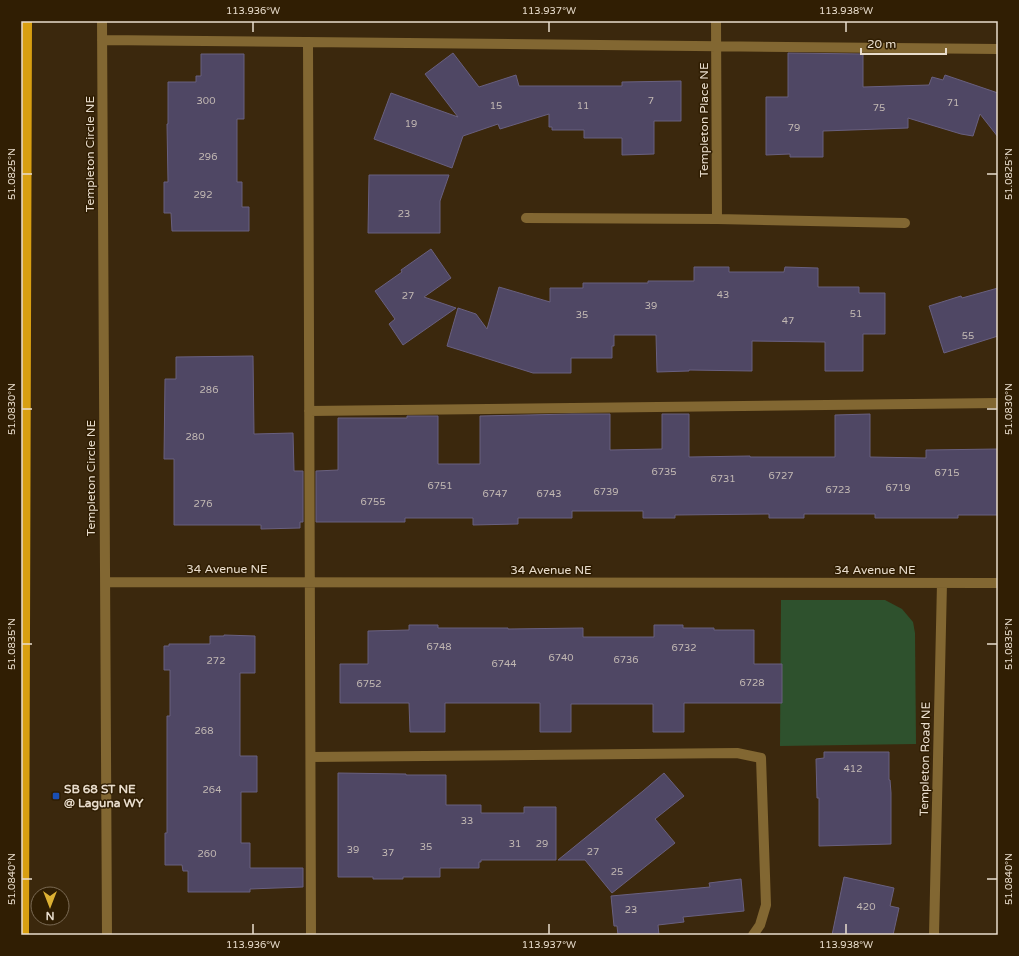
<svg xmlns="http://www.w3.org/2000/svg" width="1019" height="956" font-family="'Varela Round',sans-serif">
  <style>
    .green { fill: #2e512d }
    .building { fill: #4f4764; stroke: #69607f }
    .lines { fill: none; stroke-linecap: round; stroke-linejoin: round }
    .minor { stroke: #826732; stroke-width: 10 }
    .major { stroke: #d89f11; stroke-width: 10 }
    .ticks { fill: none; stroke: #e9ddcd; stroke-width: 1.5 }
    .transit-dot { fill: #1a4fb4; stroke: #301e03; stroke-width: 1.5 }
    .labels { text-anchor: middle; dominant-baseline: central; stroke-width: 3; stroke-linejoin: round; paint-order: stroke }
    .number-label { font-size: 10px; fill: #c2b8b3 }
    .street-label { font-size: 12px; fill: #e9ddcd; stroke: #301e03 }
    .poi-label { font-size: 12px; font-weight: bold; fill: #e9ddcd; stroke: #301e03; text-anchor: start }
    .neatline { fill: none; stroke: #e9ddcd; stroke-width: 1.5 }
    .ticks-label { font-size: 10px; text-anchor: middle; fill: #e9ddcd }
  </style>
  <rect width="100%" height="100%" fill="#3b280d"/>
  <path class="green" d="M781,600H885L902,609L913,622L915,633L916,744L780,746Z"/>
  <path class="building" d="M453,53L479,87L516,75L519,86H622V82L681,81V121H654V154L622,155V138H584V130H552V127H549V114L500,129L498,124L463,136L452,168L374,139L391,93L458,117L425,74Z
    M788,53L863,54V87L929,85L932,77L943,80L945,75L998,93V137L980,114L973,136L961,134L908,118V128L823,131V157H790V154L766,155V97H788Z
    M201,54H244V119H237V182H242V207H249V231H172L171,213H164V182H168L167,124H168V82H196V76H201Z
    M369,175H449L440,201V233H368Z
    M431,249L451,278L424,297L456,308L403,345L389,324L395,319L375,291L402,272L401,270Z
    M694,267H729V272H784L785,267L818,268V287H859V293H885V334H863V371H825V342L752,341V371L689,370V371L657,372L656,335H614V346H612V358H571V373H533L447,346L458,308L476,314L487,329L499,287L550,302V288H583V283H648V281H694Z
    M998,288V336L944,353L929,306L961,296L962,298Z
    M253,356L254,434L293,433L294,471H303V522H300V528L261,529V525H174V459H164L165,379H176V357Z
    M572,414H610V450L662,449V414H689V457L750,456V457H835V415L870,414V457L926,458V450L998,449V515H958V518H875V514H804V518H769V514L675,515V518H643V511H572V518H518V524L473,525V518H405V522H316V471L338,470V418H407V416H438V464H480V416Z
    M409,625H438V628H508V629L583,628V637H654V625H683V628H714V630H754V664H782V703H684V732H653V704H571V732H540V703H445V732H410L409,703H340V664H368V631L409,630Z
    M224,635L255,636V673H240V756H257V792H241V843H250V868H303V887L250,889V892H188V871H183L182,865H165V833H167V716H170V670H164V646H169V644H210V636H224Z
    M824,752H889V780H890L891,793V844L819,846V798H817L816,759L824,758Z
    M338,773L406,774V775H446V805H481V813H524V807H556V860H481V862H479V868H440V877H403V879H373V877H338Z
    M664,773L684,796L655,819L675,843L612,893L585,860H558L643,791Z
    M844,877L894,888L890,906L899,908L893,935H832Z
    M741,879L744,911L683,917L684,922L658,925L659,935H618L617,926H614L611,896L710,887L709,883Z"/>
  <g class="lines">
    <path class="minor" d="M102,21L107,935
      M716,21L717,219
      M102,40L998,49
      M308,42L311,935
      M526,218L717,219L905,223
      M309,411L998,403
      M105,582L998,583
      M311,757L737,753L761,758L766,905L760,925L753,935
      M934,935L942,583"/>
    <path class="major" d="M24,935L27,21"/>
  </g>
  <path class="ticks" d="M253,22V32M549,22V32M846,22V32M22,174H32M987,174H997M22,409H32M987,409H997M22,644H32M987,644H997M22,879H32M987,879H997M253,924V934M549,924V934M846,924V934"/>
  <rect class="transit-dot" x="52" y="792" width="8" height="8" rx="2"/>
  <g class="labels">
    <g class="number-label">
      <text x="206" y="101">300</text>
      <text x="651" y="101">7</text>
      <text x="953" y="103">71</text>
      <text x="496" y="106">15</text>
      <text x="583" y="106">11</text>
      <text x="879" y="108">75</text>
      <text x="411" y="124">19</text>
      <text x="794" y="128">79</text>
      <text x="208" y="157">296</text>
      <text x="203" y="195">292</text>
      <text x="404" y="214">23</text>
      <text x="723" y="295">43</text>
      <text x="408" y="296">27</text>
      <text x="651" y="306">39</text>
      <text x="856" y="314">51</text>
      <text x="582" y="315">35</text>
      <text x="788" y="321">47</text>
      <text x="968" y="336">55</text>
      <text x="209" y="390">286</text>
      <text x="195" y="437">280</text>
      <text x="664" y="472">6735</text>
      <text x="947" y="473">6715</text>
      <text x="781" y="476">6727</text>
      <text x="723" y="479">6731</text>
      <text x="440" y="486">6751</text>
      <text x="898" y="488">6719</text>
      <text x="838" y="490">6723</text>
      <text x="606" y="492">6739</text>
      <text x="495" y="494">6747</text>
      <text x="549" y="494">6743</text>
      <text x="373" y="502">6755</text>
      <text x="203" y="504">276</text>
      <text x="439" y="647">6748</text>
      <text x="684" y="648">6732</text>
      <text x="561" y="658">6740</text>
      <text x="626" y="660">6736</text>
      <text x="216" y="661">272</text>
      <text x="504" y="664">6744</text>
      <text x="752" y="683">6728</text>
      <text x="369" y="684">6752</text>
      <text x="204" y="731">268</text>
      <text x="853" y="769">412</text>
      <text x="212" y="790">264</text>
      <text x="467" y="821">33</text>
      <text x="515" y="844">31</text>
      <text x="542" y="844">29</text>
      <text x="426" y="847">35</text>
      <text x="353" y="850">39</text>
      <text x="593" y="852">27</text>
      <text x="388" y="853">37</text>
      <text x="207" y="854">260</text>
      <text x="617" y="872">25</text>
      <text x="866" y="907">420</text>
      <text x="631" y="910">23</text>
    </g>
    <g class="street-label">
      <text transform="translate(704 120) rotate(-90)">Templeton Place NE</text>
      <text transform="translate(90 154) rotate(-90)">Templeton Circle NE</text>
      <text transform="translate(91 478) rotate(-90)">Templeton Circle NE</text>
      <text x="227" y="569">34 Avenue NE</text>
      <text x="551" y="570">34 Avenue NE</text>
      <text x="875" y="570">34 Avenue NE</text>
      <text transform="translate(925 759) rotate(-89)">Templeton Road NE</text>
    </g>
    <g class="poi-label">
      <text x="64" y="789">SB 68 ST NE<tspan x="64" dy="14">@ Laguna WY</tspan></text>
    </g>
  </g>
  <rect width="1019" height="956" fill="none" stroke="#301e03" stroke-width="44"/>
  <g transform="translate(50 906) rotate(180)"><circle r="19" fill="#301e03" stroke="#7a6a54"/>
  <path d="M0-3L7 15L0 10L-7 15Z" fill="#deb133"/>
  <text y="-6" font-size="11" font-weight="bold" text-anchor="middle" fill="#e9ddcd">N</text>
  </g>
  <path d="M861 48v6h85v-6" fill="none" stroke="#e9ddcd" stroke-width="2"/>
  <text x="867" y="48" font-size="12" fill="#e9ddcd" stroke="#301e03" stroke-width="3" paint-order="stroke">20 m</text>
  <rect x="22" y="22" width="975" height="912" class="neatline"/>
  <g class="ticks-label">
    <text x="253" y="14">113.936°W</text>
    <text x="549" y="14">113.937°W</text>
    <text x="846" y="14">113.938°W</text>
    <text transform="translate(1008 174) rotate(-90)" y="4">51.0825°N</text>
    <text transform="translate(11 174) rotate(-90)" y="4">51.0825°N</text>
    <text transform="translate(1008 409) rotate(-90)" y="4">51.0830°N</text>
    <text transform="translate(11 409) rotate(-90)" y="4">51.0830°N</text>
    <text transform="translate(1008 644) rotate(-90)" y="4">51.0835°N</text>
    <text transform="translate(11 644) rotate(-90)" y="4">51.0835°N</text>
    <text transform="translate(1008 879) rotate(-90)" y="4">51.0840°N</text>
    <text transform="translate(11 879) rotate(-90)" y="4">51.0840°N</text>
    <text x="253" y="948">113.936°W</text>
    <text x="549" y="948">113.937°W</text>
    <text x="846" y="948">113.938°W</text>
  </g>
</svg>
